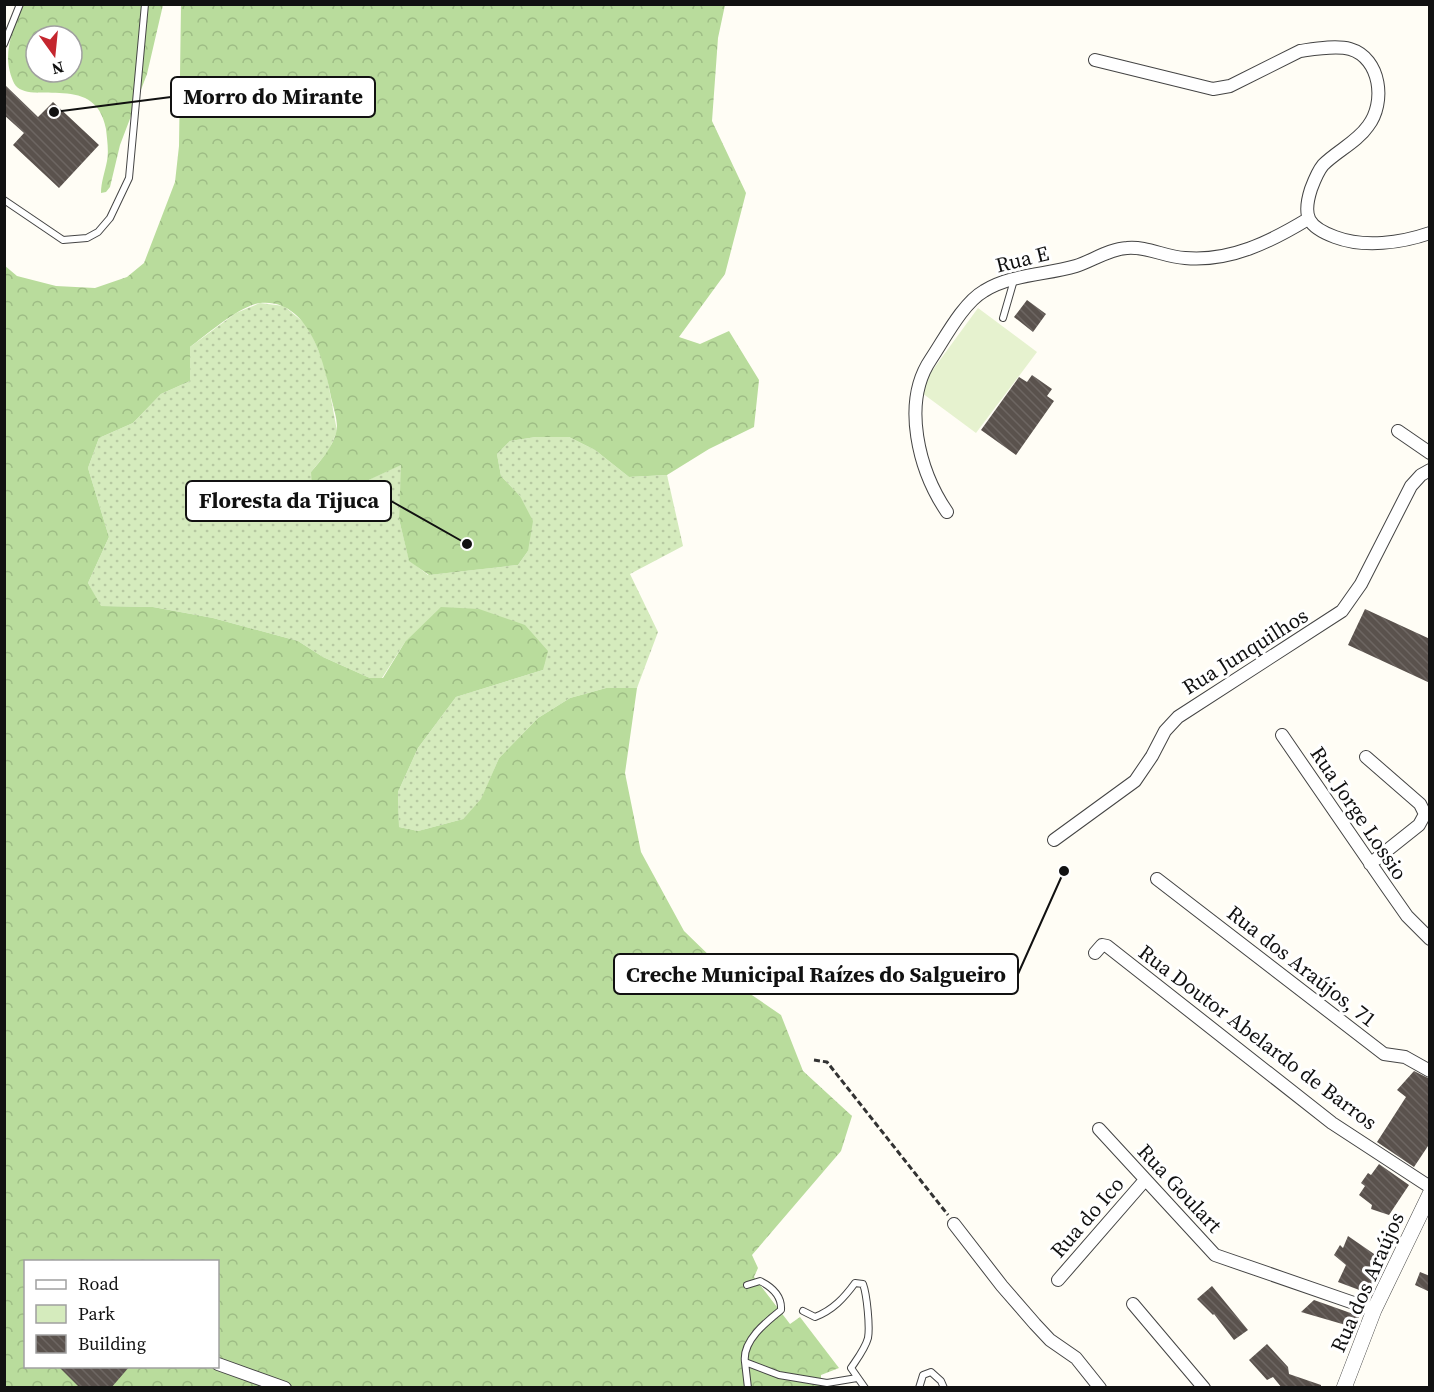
<svg xmlns="http://www.w3.org/2000/svg" width="1434" height="1392" font-family="'Source Serif 4',serif">
  <style>
    .green { fill: url(#green-dots) }
    .forest { fill: url(#forest-crowns); fill-rule: evenodd }
    .pitch { fill: #e6f2cf }
    .building { fill: url(#building-back-hatch) }
    .lines { fill: none; stroke-linecap: round; stroke-linejoin: round }
    .service-casing { stroke: #444; stroke-width: 8 }
    .minor-casing { stroke: #444; stroke-width: 14 }
    .tertiary-casing { stroke: #444; stroke-width: 16 }
    .path { stroke: #333; stroke-width: 3; stroke-dasharray: 6 3; stroke-linecap: butt }
    .service { stroke: #fff; stroke-width: 6 }
    .minor { stroke: #fff; stroke-width: 12 }
    .tertiary { stroke: #fff; stroke-width: 15 }
    .labels { text-anchor: middle; dominant-baseline: central; stroke-width: 6; stroke-linejoin: round; paint-order: stroke }
    .street-label { font-size: 21px; fill: #111; stroke: #fff }
    .leader { fill: none; stroke: #111; stroke-width: 2 }
    .callout-dot { fill: #111; stroke: #fff; stroke-width: 2 }
    .callout { fill: #fff; stroke: #111; stroke-width: 2 }
    .callout-label { font-size: 22px; text-anchor: middle; font-weight: bold; fill: #111 }
  </style>
  <defs>
    <pattern id="green-dots" width="8" height="8" patternUnits="userSpaceOnUse" patternTransform="scale(1.5)"><rect width="8" height="8" fill="#d5ebbd"/><path d="M2 2h.1M6 6h.1" fill="none" stroke="#b6c8a1" stroke-width="1.8" stroke-linecap="round"/></pattern>
    <pattern id="forest-crowns" width="20" height="18" patternUnits="userSpaceOnUse" patternTransform="scale(1.5)"><rect width="20" height="18" fill="#b9dc9c"/><path d="M2 6a3 3 0 1 1 6 0M12 15a3 3 0 1 1 6 0" fill="none" stroke="#9ebc85"/></pattern>
    <pattern id="building-back-hatch" width="6" height="6" patternUnits="userSpaceOnUse" patternTransform="scale(1.5)"><rect width="6" height="6" fill="#5a524d"/><path d="M-1 5l2 2M0 0l6 6M5-1l2 2" fill="none" stroke="#6d6662"/></pattern>
  </defs>
  <rect width="100%" height="100%" fill="#fffdf5"/>
  <path class="green" d="M260,303L284,306L308,326L325,366L337,431L329,450L311,472L343,492L402,464L399,519L409,560L428,575L518,565L528,551L520,496L501,476L497,454L510,441L536,437H569L595,450L629,477L667,475L683,546L630,574L658,632L637,688H606L570,698L538,718L499,758L481,800L463,819L418,831L399,827L398,792L418,748L456,697L543,670L405,642L382,678H370L323,657L298,641L213,618L153,607L100,606L88,583L109,537L88,468L99,438L133,423L161,394L190,381V347L236,313Z"/>
  <path class="forest" d="M15,5H163L147,74L120,145L110,187L106,192L101,193C101,182 105,172 107,161C109,151 107,139 106,129C95,68 24,110 13,81C0,49 17,34 15,5ZM36,36H72V72H36Z
    M181,5H725L718,38L712,121L746,193L725,274L679,337L700,344L729,331L759,380L754,427L709,449L667,475L629,477L595,450L569,437H536L510,441L497,454L501,476L520,496L533,521L528,551L518,565L429,575L409,561L399,519L401,465L343,492L313,497L311,472C321,460 332,448 336,433C339,424 334,410 332,401C325,365 310,298 260,303C241,305 206,335 190,347V381L161,394L133,423L99,438L88,468L109,537L88,583L101,606L153,607L213,618L298,641L323,657L370,678H383L405,642L441,607L479,609L525,625L548,651L543,670L456,697L418,748L398,792L399,827L418,831L463,819L481,799L499,758L538,718L570,698L606,688H637L625,773L641,852L684,931L746,991L781,1015L803,1071L852,1116L841,1151L752,1255L758,1268L754,1277L790,1324L800,1317L839,1368L821,1375V1385L838,1387H5L4,265L17,276L56,286L95,288L127,277L144,263L175,182L179,146ZM26,1262H218V1366H26Z"/>
  <path class="pitch" d="M978,308L1037,352L976,433L918,390Z"/>
  <path class="building" d="M4,84L38,117L53,102L99,145L59,188L13,145L24,133L4,115Z
    M1027,300L1046,314L1033,332L1014,317Z
    M1032,375L1052,389L1047,396L1054,401L1016,455L981,430L1019,377L1027,382Z
    M1365,609L1430,639V683L1348,645Z
    M1414,1071L1430,1079V1143L1414,1167L1377,1142L1406,1097L1397,1090Z
    M1379,1164L1409,1185L1389,1215L1371,1209L1372,1205L1359,1195L1365,1186L1361,1183L1368,1173L1371,1175Z
    M1348,1236L1377,1256L1378,1260L1373,1271L1376,1274L1370,1290L1362,1291L1338,1282L1346,1265L1334,1255L1340,1245L1343,1248Z
    M1420,1272L1430,1276V1292L1415,1285Z
    M1212,1286L1248,1330L1234,1340L1214,1314L1213,1315L1197,1299Z
    M1314,1300L1359,1316L1356,1328L1301,1312Z
    M1267,1344L1288,1367L1289,1374L1321,1385V1388H1282L1273,1377L1267,1380L1249,1360Z
    M58,1366H130L111,1388H80Z"/>
  <g class="lines">
    <defs>
      <path id="service" d="M4,44L20,4
        M4,200L63,240L87,238L98,232L110,218L129,178L145,4
        M1003,318L1014,280
        M803,1311L815,1317C833,1310 844,1298 855,1283L863,1284C867,1295 870,1327 868,1338C865,1349 857,1359 851,1368L865,1388
        M745,1362C742,1341 766,1322 781,1310C782,1296 772,1287 760,1281L747,1285
        M748,1388L745,1362L779,1375L827,1383L857,1378
        M919,1388L923,1375L931,1372L941,1381L944,1388"/>
      <path id="minor" d="M1095,60L1213,89L1230,86L1300,51C1314,49 1336,45 1350,49C1381,58 1386,103 1368,126C1357,142 1337,151 1323,165C1318,171 1314,181 1311,189C1302,217 1308,227 1335,237C1364,248 1401,243 1430,233
        M1398,431L1430,453
        M947,512C919,471 901,403 931,359C945,338 963,303 984,291C1011,274 1046,275 1076,266C1092,261 1109,249 1127,248C1147,246 1165,257 1185,258C1230,262 1270,242 1308,219
        M1282,735L1386,886L1407,916L1430,939
        M1366,757L1420,804L1425,814L1419,825L1370,864
        M1054,840L1135,781L1152,756L1165,731L1178,717L1342,611L1361,584L1411,486L1421,475L1430,470
        M1157,879L1384,1054L1405,1057L1430,1071
        M1095,953L1102,945L1107,946L1332,1123L1430,1187
        M1099,1129L1215,1255L1374,1310
        M954,1224L1002,1286L1035,1324L1050,1340L1076,1358L1100,1388
        M1058,1280L1145,1180
        M1133,1304L1204,1388
        M218,1364L285,1388"/>
      <path id="tertiary" d="M1344,1388L1374,1310L1430,1194"/>
    </defs>
    <use href="#service" class="service-casing"/>
    <use href="#minor" class="minor-casing"/>
    <use href="#tertiary" class="tertiary-casing"/>
    <path class="path" d="M814,1060L827,1062L948,1215"/>
    <use href="#service" class="service"/>
    <use href="#minor" class="minor"/>
    <use href="#tertiary" class="tertiary"/>
  </g>
  <g class="labels">
    <g class="street-label">
      <text transform="translate(1022 259) rotate(-14)">Rua E</text>
      <text transform="translate(1245 651) rotate(-32)">Rua Junquilhos</text>
      <text transform="translate(1359 813) rotate(56)">Rua Jorge Lossio</text>
      <text transform="translate(1302 966) rotate(38)">Rua dos Araújos, 71</text>
      <text transform="translate(1258 1037) rotate(37)">Rua Doutor Abelardo de Barros</text>
      <text transform="translate(1180 1188) rotate(47)">Rua Goulart</text>
      <text transform="translate(1087 1217) rotate(-49)">Rua do Ico</text>
      <text transform="translate(1367 1282) rotate(-66)">Rua dos Araújos</text>
    </g>
  </g>
  <path class="leader" d="M54 112L171 97M467 544L391 501M1064 871L1018 974"/>
  <g class="callout-dot">
    <circle cx="54" cy="112" r="6"/>
    <circle cx="467" cy="544" r="6"/>
    <circle cx="1064" cy="871" r="6"/>
  </g>
  <g class="callout">
    <rect x="171" y="77" width="204" height="40" rx="6"/>
    <rect x="186" y="481" width="205" height="40" rx="6"/>
    <rect x="614" y="954" width="404" height="40" rx="6"/>
  </g>
  <g class="callout-label">
    <text x="273" y="104">Morro do Mirante</text>
    <text x="289" y="508">Floresta da Tijuca</text>
    <text x="816" y="982">Creche Municipal Raízes do Salgueiro</text>
  </g>
  <rect width="1434" height="1392" fill="none" stroke="#111111" stroke-width="12"/>
  <rect x="24" y="1260" width="195" height="108" fill="#ffffff" stroke="#a0a0a0" stroke-width="1.5"/>
  <rect x="36" y="1280" width="30" height="9" fill="#ffffff" stroke="#a0a0a0" stroke-width="1.5"/>
  <text x="78" y="1290" font-size="18" fill="#111111">Road</text>
  <rect x="36" y="1305" width="30" height="18" fill="#d5ebbd" stroke="#a0a0a0" stroke-width="1.5"/>
  <text x="78" y="1320" font-size="18" fill="#111111">Park</text>
  <rect x="36" y="1335" width="30" height="18" fill="url(#building-back-hatch)" stroke="#a0a0a0" stroke-width="1.5"/>
  <text x="78" y="1350" font-size="18" fill="#111111">Building</text>
  <g transform="translate(54 54) rotate(165)"><circle r="28" fill="#ffffff" stroke="#a0a0a0" stroke-width="1.5"/>
  <path d="M0-4.5L10 22L0 15L-10 22Z" fill="#c4262e"/>
  <text y="-9" font-size="16" font-weight="bold" text-anchor="middle" fill="#111111">N</text>
  </g>
</svg>
